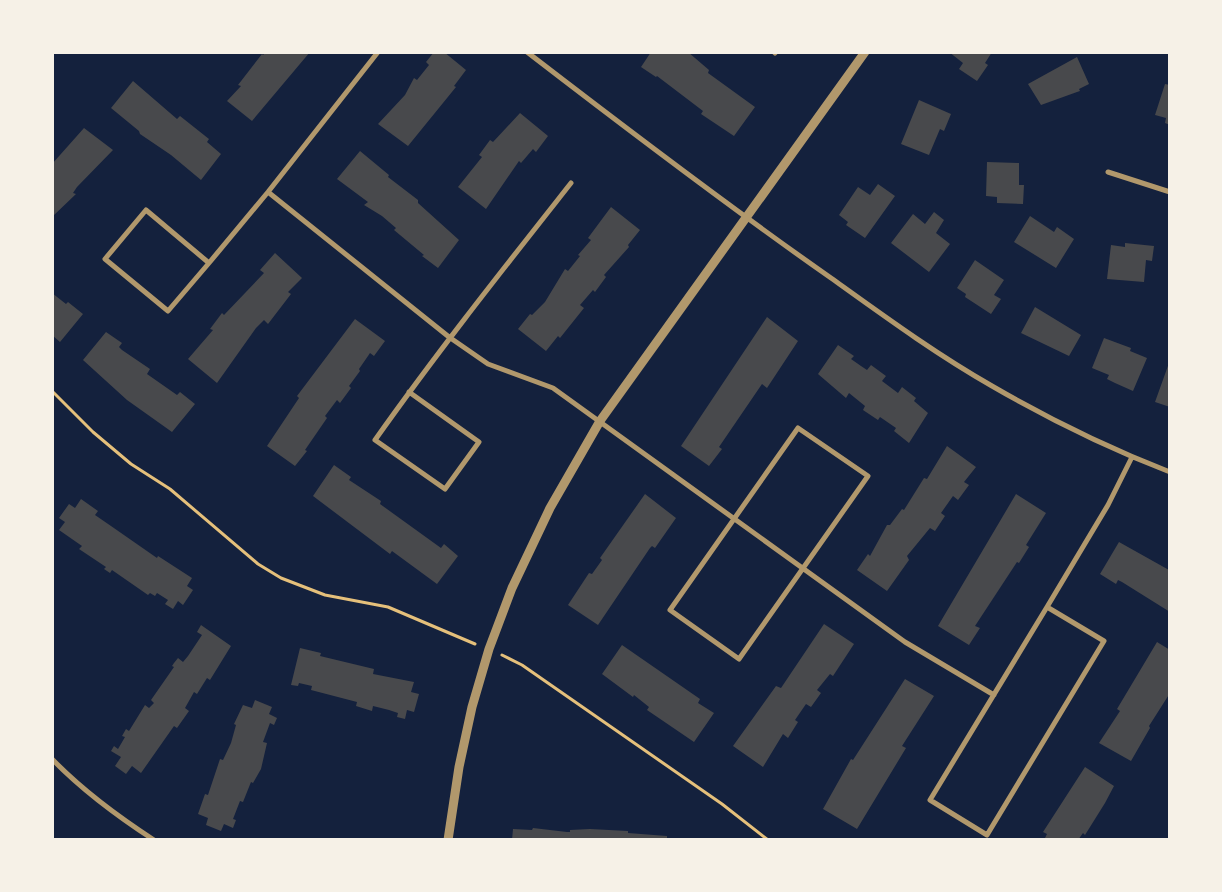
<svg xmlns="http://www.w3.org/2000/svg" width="1222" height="892" font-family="'Archivo Narrow',sans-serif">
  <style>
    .building { fill: #48494c }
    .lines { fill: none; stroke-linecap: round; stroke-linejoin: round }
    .path { stroke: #e5c07b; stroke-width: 3 }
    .minor { stroke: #b1986c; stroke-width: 5 }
    .tertiary { stroke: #b1986c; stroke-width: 9 }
  </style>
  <rect width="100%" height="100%" fill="#14213d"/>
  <path class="building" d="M266,52H310L252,121L227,101L241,86L238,85L262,54L263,55Z
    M434,52H444L466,70L454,86L456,87L408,146L378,124L405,95L414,78L417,80L429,65L426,62Z
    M651,52H688L709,70L708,73L755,107L734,136L701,114L703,111L657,76L656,77L641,67Z
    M949,52H992L985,63L988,65L977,81L959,69L963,63Z
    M1077,57L1089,84L1079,89L1080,91L1077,92L1041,105L1028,84Z
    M133,81L177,119L180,116L209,139L207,142L221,154L201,180L171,155L140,134L139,131L111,108Z
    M1165,84L1170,85V125L1165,123L1166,118L1155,115Z
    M919,100L951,114L944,131L940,129L929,155L901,144Z
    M520,113L548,136L536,152L533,149L521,163L519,161L486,209L458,187L482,157L479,155L490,140L493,142Z
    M84,128L113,150L77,187L73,193L76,194L52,217V164Z
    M360,151L389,175L388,177L418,200V203L459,240L438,268L422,256L424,255L394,230L396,228L382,216L364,205L368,202L337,179Z
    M987,162L1019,163V185H1024L1023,204L997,203V197L986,196Z
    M878,184L895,196L865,238L846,225L848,222L839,215L858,187L870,195Z
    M611,207L640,230L628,245L629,247L604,275L606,277L595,292L593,290L580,305L584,308L560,338L558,336L546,351L518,329L530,314L532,315L545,302L565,269L568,271L580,256L578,255L591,240L588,238Z
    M934,212L944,220L936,233L950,244L929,272L891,243L913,214L925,224Z
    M1030,216L1054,232L1057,227L1074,239L1056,268L1014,242Z
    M1125,243L1154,246L1152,261L1146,260L1144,282L1107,279L1111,245L1125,247Z
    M275,253L302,278L288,292L291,294L268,324L264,320L256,328L217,383L188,359L213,330L210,329L222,313L224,315L264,273L260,270Z
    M975,260L1004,280L994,295L1001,299L991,314L965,297L966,294L957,288Z
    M52,293L66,304L68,302L83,314L60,342L52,335Z
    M1035,307L1081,335L1069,356L1021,333Z
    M767,317L798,341L767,388L762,384L719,447L722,449L709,466L681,446Z
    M355,319L385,341L374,356L370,353L368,356L359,369L360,371L349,386L351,388L340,403L337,400L325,416L327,418L305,450L307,451L295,466L267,446L299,398L297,396Z
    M106,332L122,343L119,347L122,350L150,369L147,374L177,395L180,392L195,404L172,432L127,400L83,360Z
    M1104,338L1131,348L1130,351L1147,358L1133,391L1115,383L1107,379L1109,375L1092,368Z
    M838,345L854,356L851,359L861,366L867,370L871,365L886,376L882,381L898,393L902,387L916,398L914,401L928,413L909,443L894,431L896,428L880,417L878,420L863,410L865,406L849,393L846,398L818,374Z
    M1169,363H1170V407L1155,402Z
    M947,446L976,467L964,482L969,485L958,500L953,496L941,513L945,516L935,531L930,528L907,556L909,560L887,591L857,570L868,554L870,556L887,525H890L902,509L904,510L924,478L927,479Z
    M334,465L351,477L349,480L381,501L380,504L441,548L444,544L458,556L437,584L392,551L390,554L313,496Z
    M645,494L676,518L655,548L652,546L650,548L598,625L568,605L589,573L592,574L602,560L600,558Z
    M1016,494L1046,513L1026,545L1029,547L1019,563L1017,562L975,626L980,628L969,645L938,626Z
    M81,499L98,511L95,515L111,526L157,558L158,556L192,578L187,586L193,590L183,605L178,601L173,609L165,604L168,600L157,593L155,596L150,593L148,595L112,570L110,573L104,569L106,567L79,549L82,546L59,530L65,522L59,518L69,504L75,508Z
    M1119,542L1169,570L1170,612L1122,582L1118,580L1116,584L1100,574Z
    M824,624L854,644L833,676L830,674L817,690L821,693L811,707L806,704L795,720L798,722L788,738L783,734L763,767L733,746L776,686L781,688Z
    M201,625L231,646L210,680L207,678L197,694L194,692L185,708L189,711L177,728L174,726L141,773L132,766L126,774L115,766L121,757L111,751L114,746L118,749L125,737L122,736L126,729L129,731L145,705L149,708L154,703L151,700L174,667L172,666L174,663L178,658L183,662L188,656L202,635L197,632Z
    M1157,642L1170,650V693L1149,726L1150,728L1131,761L1099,743L1120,711L1117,709Z
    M622,645L700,699L698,703L714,713L694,742L647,710L649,707L634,695L633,697L602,674Z
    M300,648L321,653L320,656L374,669L373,674L414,682L411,692L419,694L414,712L407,710L405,719L397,717L398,713L389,710L373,706L372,711L356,706L357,702L311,690L312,686L299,683L298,686L291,685Z
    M905,679L934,696L902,746L906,748L857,829L823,809L851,759L853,760Z
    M255,700L272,707L269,714L277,718L274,725L270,723L263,742L267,743L261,769L253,783L251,782L243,802L240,801L233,819L236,820L233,828L224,824L221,831L206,825L208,818L198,814L205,794L208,795L220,759L223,760L231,743L236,725L234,724L243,705L252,708Z
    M1085,767L1114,786L1105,803L1085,835L1083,833L1078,840H1044L1047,834L1043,832Z
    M533,828L567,832H570V830L590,829L628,831V833L667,836V840H512L513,829L532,830Z"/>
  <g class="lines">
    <path class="path" d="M52,391L93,432L131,464L170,489L258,564L281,578L325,595L388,607L475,644
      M502,655L522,665L722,804L768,840"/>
    <path class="minor" d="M527,52C627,129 728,206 831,278C884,316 936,354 992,386C1049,419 1108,448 1170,472
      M774,52L775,53
      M1108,172L1170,192
      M268,192L449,337L488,364L553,388L905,642L994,695
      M209,263L168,311L105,259L146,210L209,263L268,192L378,52
      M409,392L479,442L445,489L375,440C438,351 504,268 571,183
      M798,428L868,476L739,659L670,610Z
      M1047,607L930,800L987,835L1104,641L1047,607L1108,505L1132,457
      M52,759C83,791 117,816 154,840"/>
    <path class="tertiary" d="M448,840L459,767L472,707L489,649L512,588L550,508L600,421L865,52"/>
  </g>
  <rect width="1222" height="892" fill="none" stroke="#f6f1e7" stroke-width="108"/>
</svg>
